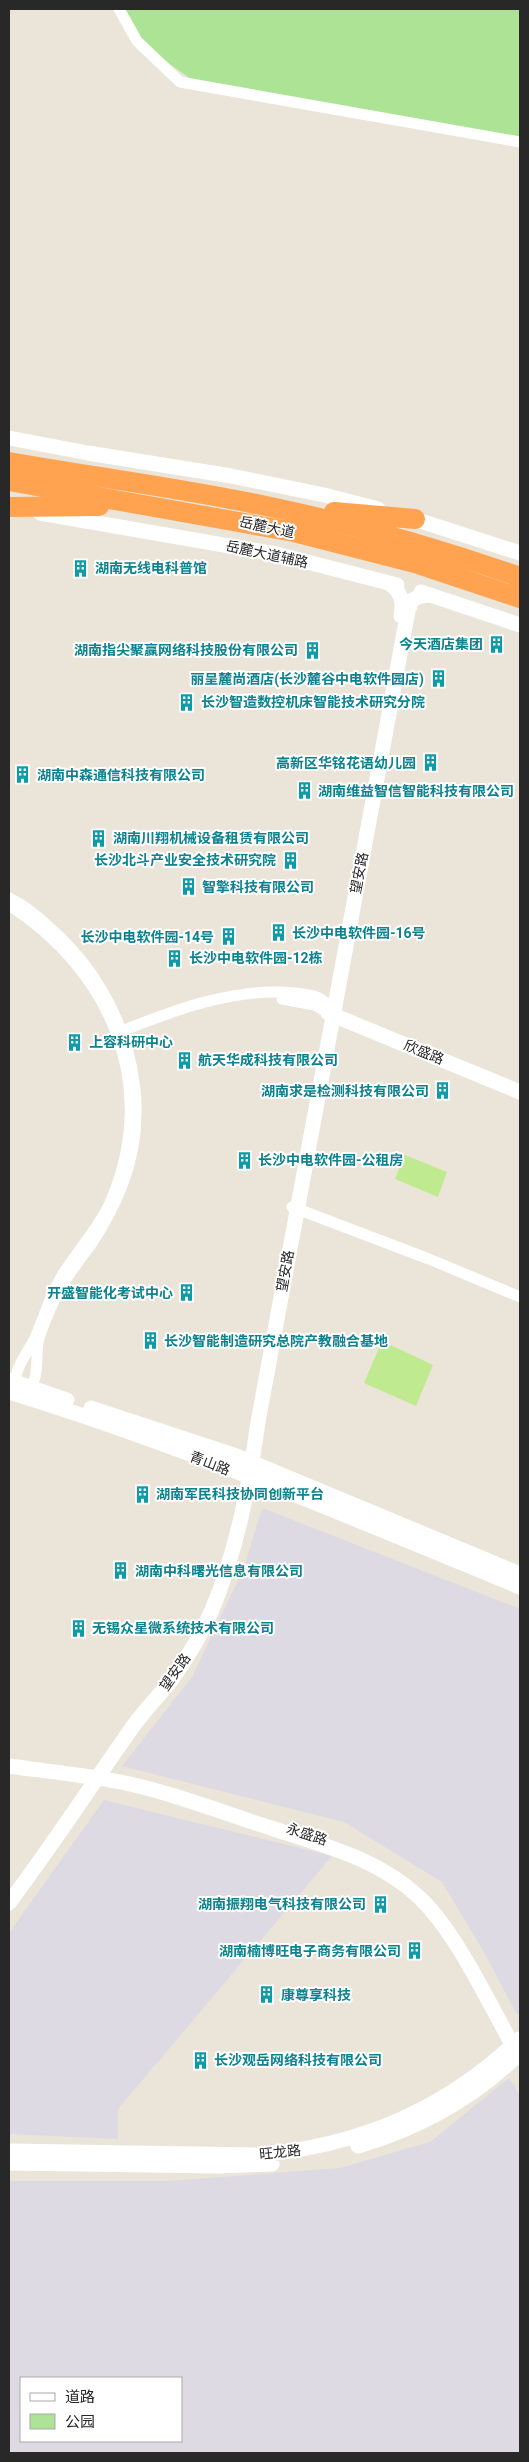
<svg xmlns="http://www.w3.org/2000/svg" width="529" height="2462" font-family="Roboto,'Noto Sans SC',sans-serif">
  <style>
    .industrial { fill: #dddae3; fill-rule: evenodd }
    .green { fill: #ace394 }
    .pitch { fill: #c0ea90 }
    .lines { fill: none; stroke-linecap: round; stroke-linejoin: round }
    .street { stroke: #fff; stroke-width: 11 }
    .secondary { stroke: #fff; stroke-width: 15 }
    .highway { stroke: #ffa350; stroke-width: 20 }
    .labels { text-anchor: middle; dominant-baseline: central; stroke-width: 4; stroke-linejoin: round; paint-order: stroke }
    .street-label { font-size: 14px; fill: #282828; stroke: #fff }
    .culture-label { font-size: 14px; font-weight: bold; fill: #0d838f; stroke: #fff; text-anchor: start }
  </style>
  <rect width="100%" height="100%" fill="#ebe4d9"/>
  <path class="industrial" d="M262,1508L520,1609V2012L517,2015L484,1952L442,1882L344,1822L122,1766L192,1677L244,1568Z
    M104,1800L332,1856L118,2109V2139L9,2134V1933Z
    M509,2078L520,2095V2453H9V2181H169L340,2168L430,2142ZM21,2378H181V2441H21Z"/>
  <path class="green" d="M116,9H520V143L201,86L137,41Z"/>
  <path class="pitch" d="M405,1155L447,1172L438,1197L395,1179Z
    M382,1341L433,1365L416,1406L364,1383Z"/>
  <g class="lines">
    <path class="street" d="M119,9L137,41L180,82L520,142
      M9,898C28,907 44,922 60,937C125,1000 156,1099 122,1186C114,1206 104,1225 92,1243C78,1262 63,1281 53,1303C48,1314 43,1326 39,1338C34,1355 42,1379 26,1391
      M9,905C109,969 160,1083 112,1198C100,1227 79,1248 63,1274C50,1295 44,1318 34,1340C27,1353 11,1373 17,1388
      M282,999L315,1005L328,1013
      M117,1033C174,1010 234,987 295,993C308,995 322,995 329,1007
      M292,1207L429,1259L520,1297"/>
    <path class="secondary" d="M9,438L88,453L231,476L324,495L378,509
      M40,513L276,554L397,585
      M405,516L520,553
      M389,583C401,592 404,601 401,616
      M421,592L520,625
      M328,1013L520,1092
      M9,1380L67,1400
      M9,1392C183,1445 352,1518 520,1587
      M91,1408L234,1455L520,1574
      M9,1766C46,1771 84,1775 121,1782C173,1793 224,1813 274,1829C326,1846 379,1859 420,1898C460,1937 491,2009 520,2058
      M9,1903C51,1847 89,1789 129,1732C141,1714 156,1699 170,1682C186,1660 201,1635 212,1610C237,1550 249,1486 258,1422L408,611L412,600L421,596L431,595
      M358,2146C420,2128 474,2098 520,2053
      M9,2151L257,2155C359,2146 445,2110 519,2039
      M9,2163L219,2166L272,2164"/>
    <path class="highway" d="M9,462C94,477 181,488 266,506C352,524 437,548 520,577
      M9,481L294,532L415,563L520,598
      M9,507L99,506
      M334,512L415,519"/>
  </g>
  <defs>
    <symbol id="building-bare" viewBox="-9 -9 18 18"><path d="M-4-6H4V6H1V3H-1V6H-4ZM-2.5-4.3h1.7v1.8h-1.7ZM.8-4.3h1.7v1.8H.8ZM-2.5-1h1.7V.8h-1.7ZM.8-1h1.7V.8H.8Z" fill="#0f9aa8" stroke="#fff" stroke-width="2.5" paint-order="stroke"/></symbol>
  </defs>
  <g fill-rule="evenodd">
    <use href="#building-bare" x="68" y="556" width="25" height="25"/>
    <use href="#building-bare" x="484" y="632" width="25" height="25"/>
    <use href="#building-bare" x="300" y="638" width="25" height="25"/>
    <use href="#building-bare" x="426" y="666" width="25" height="25"/>
    <use href="#building-bare" x="174" y="690" width="25" height="25"/>
    <use href="#building-bare" x="418" y="750" width="25" height="25"/>
    <use href="#building-bare" x="10" y="762" width="25" height="25"/>
    <use href="#building-bare" x="292" y="778" width="25" height="25"/>
    <use href="#building-bare" x="86" y="826" width="25" height="25"/>
    <use href="#building-bare" x="278" y="848" width="25" height="25"/>
    <use href="#building-bare" x="176" y="874" width="25" height="25"/>
    <use href="#building-bare" x="266" y="920" width="25" height="25"/>
    <use href="#building-bare" x="216" y="924" width="25" height="25"/>
    <use href="#building-bare" x="162" y="946" width="25" height="25"/>
    <use href="#building-bare" x="62" y="1030" width="25" height="25"/>
    <use href="#building-bare" x="172" y="1048" width="25" height="25"/>
    <use href="#building-bare" x="430" y="1078" width="25" height="25"/>
    <use href="#building-bare" x="232" y="1148" width="25" height="25"/>
    <use href="#building-bare" x="174" y="1280" width="25" height="25"/>
    <use href="#building-bare" x="138" y="1328" width="25" height="25"/>
    <use href="#building-bare" x="130" y="1482" width="25" height="25"/>
    <use href="#building-bare" x="108" y="1558" width="25" height="25"/>
    <use href="#building-bare" x="66" y="1616" width="25" height="25"/>
    <use href="#building-bare" x="368" y="1892" width="25" height="25"/>
    <use href="#building-bare" x="402" y="1938" width="25" height="25"/>
    <use href="#building-bare" x="254" y="1982" width="25" height="25"/>
    <use href="#building-bare" x="188" y="2048" width="25" height="25"/>
  </g>
  <g class="labels">
    <g class="street-label">
      <text transform="translate(267 527) rotate(12)">岳麓大道</text>
      <text transform="translate(267 554) rotate(12)">岳麓大道辅路</text>
      <text transform="translate(359 873) rotate(-79)">望安路</text>
      <text transform="translate(424 1052) rotate(22)">欣盛路</text>
      <text transform="translate(285 1271) rotate(-80)">望安路</text>
      <text transform="translate(210 1463) rotate(21)">青山路</text>
      <text transform="translate(175 1672) rotate(-55)">望安路</text>
      <text transform="translate(307 1834) rotate(18)">永盛路</text>
      <text transform="translate(280 2152) rotate(-6)">旺龙路</text>
    </g>
    <g class="culture-label">
      <text x="95" y="568">湖南无线电科普馆</text>
      <text x="483" y="644" text-anchor="end">今天酒店集团</text>
      <text x="298" y="650" text-anchor="end">湖南指尖聚赢网络科技股份有限公司</text>
      <text x="424" y="679" text-anchor="end">丽呈麓尚酒店(长沙麓谷中电软件园店)</text>
      <text x="201" y="702">长沙智造数控机床智能技术研究分院</text>
      <text x="416" y="763" text-anchor="end">高新区华铭花语幼儿园</text>
      <text x="37" y="775">湖南中森通信科技有限公司</text>
      <text x="318" y="791">湖南维益智信智能科技有限公司</text>
      <text x="113" y="838">湖南川翔机械设备租赁有限公司</text>
      <text x="276" y="860" text-anchor="end">长沙北斗产业安全技术研究院</text>
      <text x="202" y="887">智擎科技有限公司</text>
      <text x="292" y="933">长沙中电软件园-16号</text>
      <text x="214" y="937" text-anchor="end">长沙中电软件园-14号</text>
      <text x="189" y="958">长沙中电软件园-12栋</text>
      <text x="89" y="1042">上容科研中心</text>
      <text x="198" y="1060">航天华成科技有限公司</text>
      <text x="429" y="1091" text-anchor="end">湖南求是检测科技有限公司</text>
      <text x="258" y="1160">长沙中电软件园-公租房</text>
      <text x="173" y="1293" text-anchor="end">开盛智能化考试中心</text>
      <text x="164" y="1341">长沙智能制造研究总院产教融合基地</text>
      <text x="156" y="1494">湖南军民科技协同创新平台</text>
      <text x="135" y="1571">湖南中科曙光信息有限公司</text>
      <text x="92" y="1628">无锡众星微系统技术有限公司</text>
      <text x="366" y="1904" text-anchor="end">湖南振翔电气科技有限公司</text>
      <text x="401" y="1951" text-anchor="end">湖南楠博旺电子商务有限公司</text>
      <text x="281" y="1995">康尊享科技</text>
      <text x="214" y="2060">长沙观岳网络科技有限公司</text>
    </g>
  </g>
  <rect width="529" height="2462" fill="none" stroke="#282828" stroke-width="20"/>
  <rect x="20" y="2377" width="162" height="65" fill="#ffffff" stroke="#a9a9a9"/>
  <rect x="30" y="2393" width="25" height="8" fill="#ffffff" stroke="#a9a9a9"/>
  <text x="65" y="2402" font-size="15" fill="#282828">道路</text>
  <rect x="30" y="2414" width="25" height="15" fill="#ace394" stroke="#a9a9a9"/>
  <text x="65" y="2427" font-size="15" fill="#282828">公园</text>
</svg>
